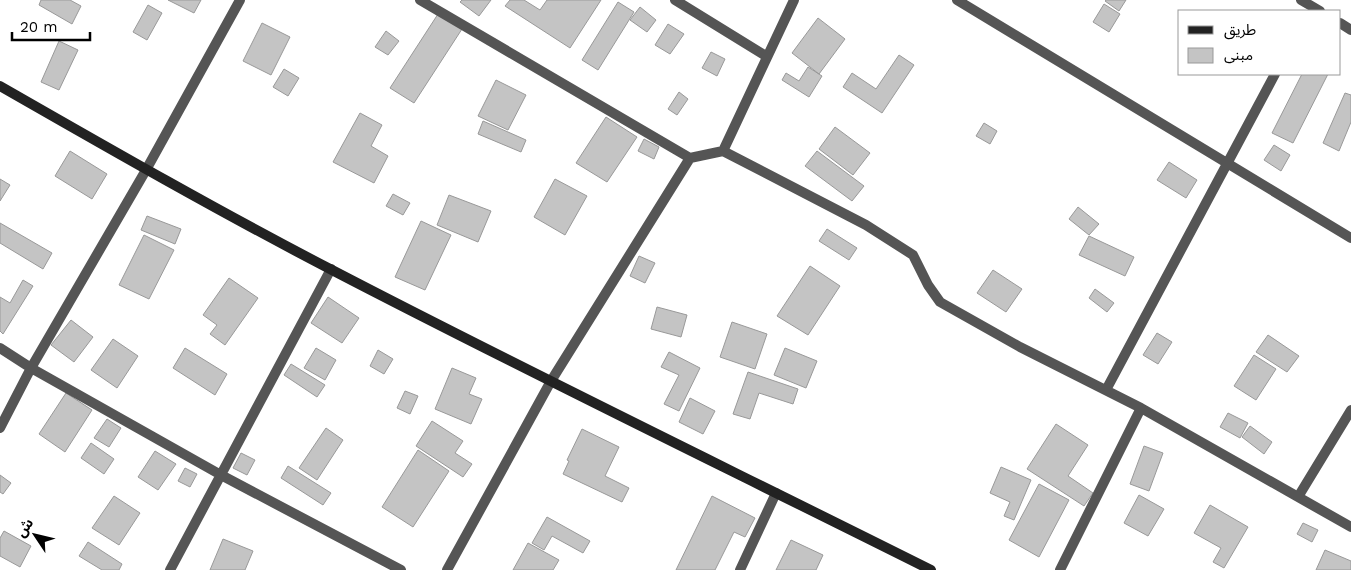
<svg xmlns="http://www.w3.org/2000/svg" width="1351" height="570" font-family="'Work Sans','Noto Sans Arabic',sans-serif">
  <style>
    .building { fill: #c4c4c4; stroke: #999 }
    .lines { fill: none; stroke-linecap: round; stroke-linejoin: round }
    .street { stroke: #555; stroke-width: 10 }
    .secondary { stroke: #222; stroke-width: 10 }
  </style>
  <rect width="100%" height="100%" fill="#fff"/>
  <path class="building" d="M41,0H70L81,6L72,24L39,5Z
    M168,0H201L194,13Z
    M462,0H491L479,16L460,2Z
    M510,0H524L540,10L547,0H601L570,48L505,6Z
    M1106,0H1126L1119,11L1105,1Z
    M618,2L634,12L598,70L582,60Z
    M1104,4L1120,14L1109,32L1093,22Z
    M148,5L162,13L147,40L133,32Z
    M640,7L656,20L647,32L630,20Z
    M438,14L462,29L414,103L390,88Z
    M818,18L845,39L819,74L792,53Z
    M262,23L290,37L271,75L243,61Z
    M668,24L684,34L670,54L655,45Z
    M386,31L399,41L388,55L375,47Z
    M59,41L78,50L59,90L41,82Z
    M711,52L725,59L717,76L702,68Z
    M899,55L914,65L882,113L843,87L852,73L876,89Z
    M808,67L822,76L809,97L782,80L786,73L799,81Z
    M284,69L299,78L288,96L273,87Z
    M1302,74H1328L1293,143L1272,133Z
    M496,80L526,95L508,130L478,116Z
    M679,92L688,99L677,115L668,109Z
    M1345,93L1351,95V122L1339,151L1323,143Z
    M360,113L382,125L371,146L388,156L374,183L333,162Z
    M606,117L637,137L607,182L576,163Z
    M483,121L526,140L521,152L478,134Z
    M984,123L997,131L990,144L976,136Z
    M835,127L870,153L853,175L819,149Z
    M644,139L659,147L654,159L638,151Z
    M1274,145L1290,155L1281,171L1264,160Z
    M70,151L107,174L92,199L55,176Z
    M817,151L864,186L852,201L805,166Z
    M1169,162L1197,180L1186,198L1157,180Z
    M0,179L10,185L0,201Z
    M555,179L587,196L565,235L534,217Z
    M393,194L410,203L403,215L386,206Z
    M449,195L491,211L478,242L437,225Z
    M1078,207L1099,224L1089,235L1069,219Z
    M147,216L181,229L175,244L141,230Z
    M421,221L451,235L425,290L395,277Z
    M0,223L52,253L43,269L0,243Z
    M827,229L857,248L849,260L819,241Z
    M144,235L174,250L149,299L119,285Z
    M1089,236L1134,257L1125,276L1079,255Z
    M639,256L655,263L645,283L630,276Z
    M810,266L840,286L808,335L777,316Z
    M993,270L1022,289L1006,312L977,293Z
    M229,278L258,298L225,345L210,334L217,325L203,315Z
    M23,280L33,286L3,334L0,331V297L10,303Z
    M1095,289L1114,303L1107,312L1089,298Z
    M328,297L359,318L342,343L311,323Z
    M657,307L687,315L681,337L651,329Z
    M71,320L93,337L74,362L51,345Z
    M732,322L767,334L755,369L720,357Z
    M1157,333L1172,342L1158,364L1143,355Z
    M1268,335L1299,356L1287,372L1256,352Z
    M113,339L138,356L117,388L91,370Z
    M185,348L227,374L215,395L173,368Z
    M316,348L336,360L325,380L304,368Z
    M785,348L817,361L806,388L774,375Z
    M378,350L393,359L384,374L370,366Z
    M669,352L700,368L679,411L664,404L679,375L661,367Z
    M1254,355L1276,369L1256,400L1234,386Z
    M291,364L325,385L317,397L284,375Z
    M452,368L476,378L469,394L482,399L471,424L435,409Z
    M748,372L798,389L793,404L759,393L750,419L733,414Z
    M405,391L418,396L410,414L397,408Z
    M66,393L92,410L65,452L39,434Z
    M690,398L715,411L703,434L679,422Z
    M1228,413L1248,423L1240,438L1220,427Z
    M107,419L121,428L109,447L94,438Z
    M432,421L463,441L455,453L472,464L463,477L416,446Z
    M1056,424L1088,445L1068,476L1093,493L1084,506L1027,469Z
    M1250,426L1272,442L1264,454L1242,437Z
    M326,428L343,440L317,480L299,468Z
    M582,429L619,447L605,476L629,488L622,502L563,474L569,461L567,460Z
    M91,443L114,459L104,474L81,458Z
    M1144,446L1163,453L1149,491L1130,484Z
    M418,450L449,471L413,527L382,507Z
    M155,451L176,464L158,490L138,477Z
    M241,453L255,460L247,475L233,468Z
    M288,466L331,493L323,505L281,478Z
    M1001,467L1031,480L1014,520L1004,516L1010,502L990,493Z
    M185,468L197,474L190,487L178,481Z
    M0,475L11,483L3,494L0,492Z
    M1039,484L1069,500L1039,557L1009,540Z
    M1139,495L1164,509L1148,536L1124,523Z
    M114,496L140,513L119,545L92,528Z
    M712,496L755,518L745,537L734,532L715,570H676Z
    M1210,505L1248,527L1224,568L1213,562L1221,548L1194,533Z
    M547,517L590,541L583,553L552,536L544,550L532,543Z
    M1303,523L1318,530L1312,542L1297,534Z
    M4,531L31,546L20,567L0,556V538Z
    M223,539L253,551L245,570H210Z
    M791,540L823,555L816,570H776Z
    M88,542L122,564L119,570H102L79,556Z
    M528,543L559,560L553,570H513Z
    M1325,550L1351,561V570H1316Z"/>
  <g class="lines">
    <path class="street" d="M420,0L690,158
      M675,0L766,56
      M957,0L1351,238
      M1301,0L1320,11
      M1340,23L1351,30
      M723,151L866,225L913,255L928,285L940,302L1020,347L1141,408L1351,527
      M0,348L31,368L221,475L401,570
      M1106,390L1275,74
      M0,428L31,368L146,170L240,0
      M1298,497L1351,410
      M170,570L331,269
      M447,570L551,381L690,158L723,151L794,0
      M740,570L776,493
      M1060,570L1141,408"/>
    <path class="secondary" d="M0,86C110,149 220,212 332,270C530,373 731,470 931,570"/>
  </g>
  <rect x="1178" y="10" width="162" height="65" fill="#ffffff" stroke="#999999"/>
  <rect x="1188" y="26" width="25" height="8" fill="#222222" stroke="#999999"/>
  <text x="1224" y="35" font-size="15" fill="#000000">طريق</text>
  <rect x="1188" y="48" width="25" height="15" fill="#c4c4c4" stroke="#999999"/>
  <text x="1224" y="60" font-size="15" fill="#000000">مبنى</text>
  <g transform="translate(35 535) rotate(305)" stroke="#ffffff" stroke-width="4" paint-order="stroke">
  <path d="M0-4L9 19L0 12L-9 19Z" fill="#000000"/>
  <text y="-8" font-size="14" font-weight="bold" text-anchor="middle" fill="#000000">ش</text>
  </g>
  <path d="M12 32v8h78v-8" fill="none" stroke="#000000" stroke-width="2.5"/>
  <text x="20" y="32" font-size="15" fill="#000000" stroke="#ffffff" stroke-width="4" paint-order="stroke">20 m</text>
</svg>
